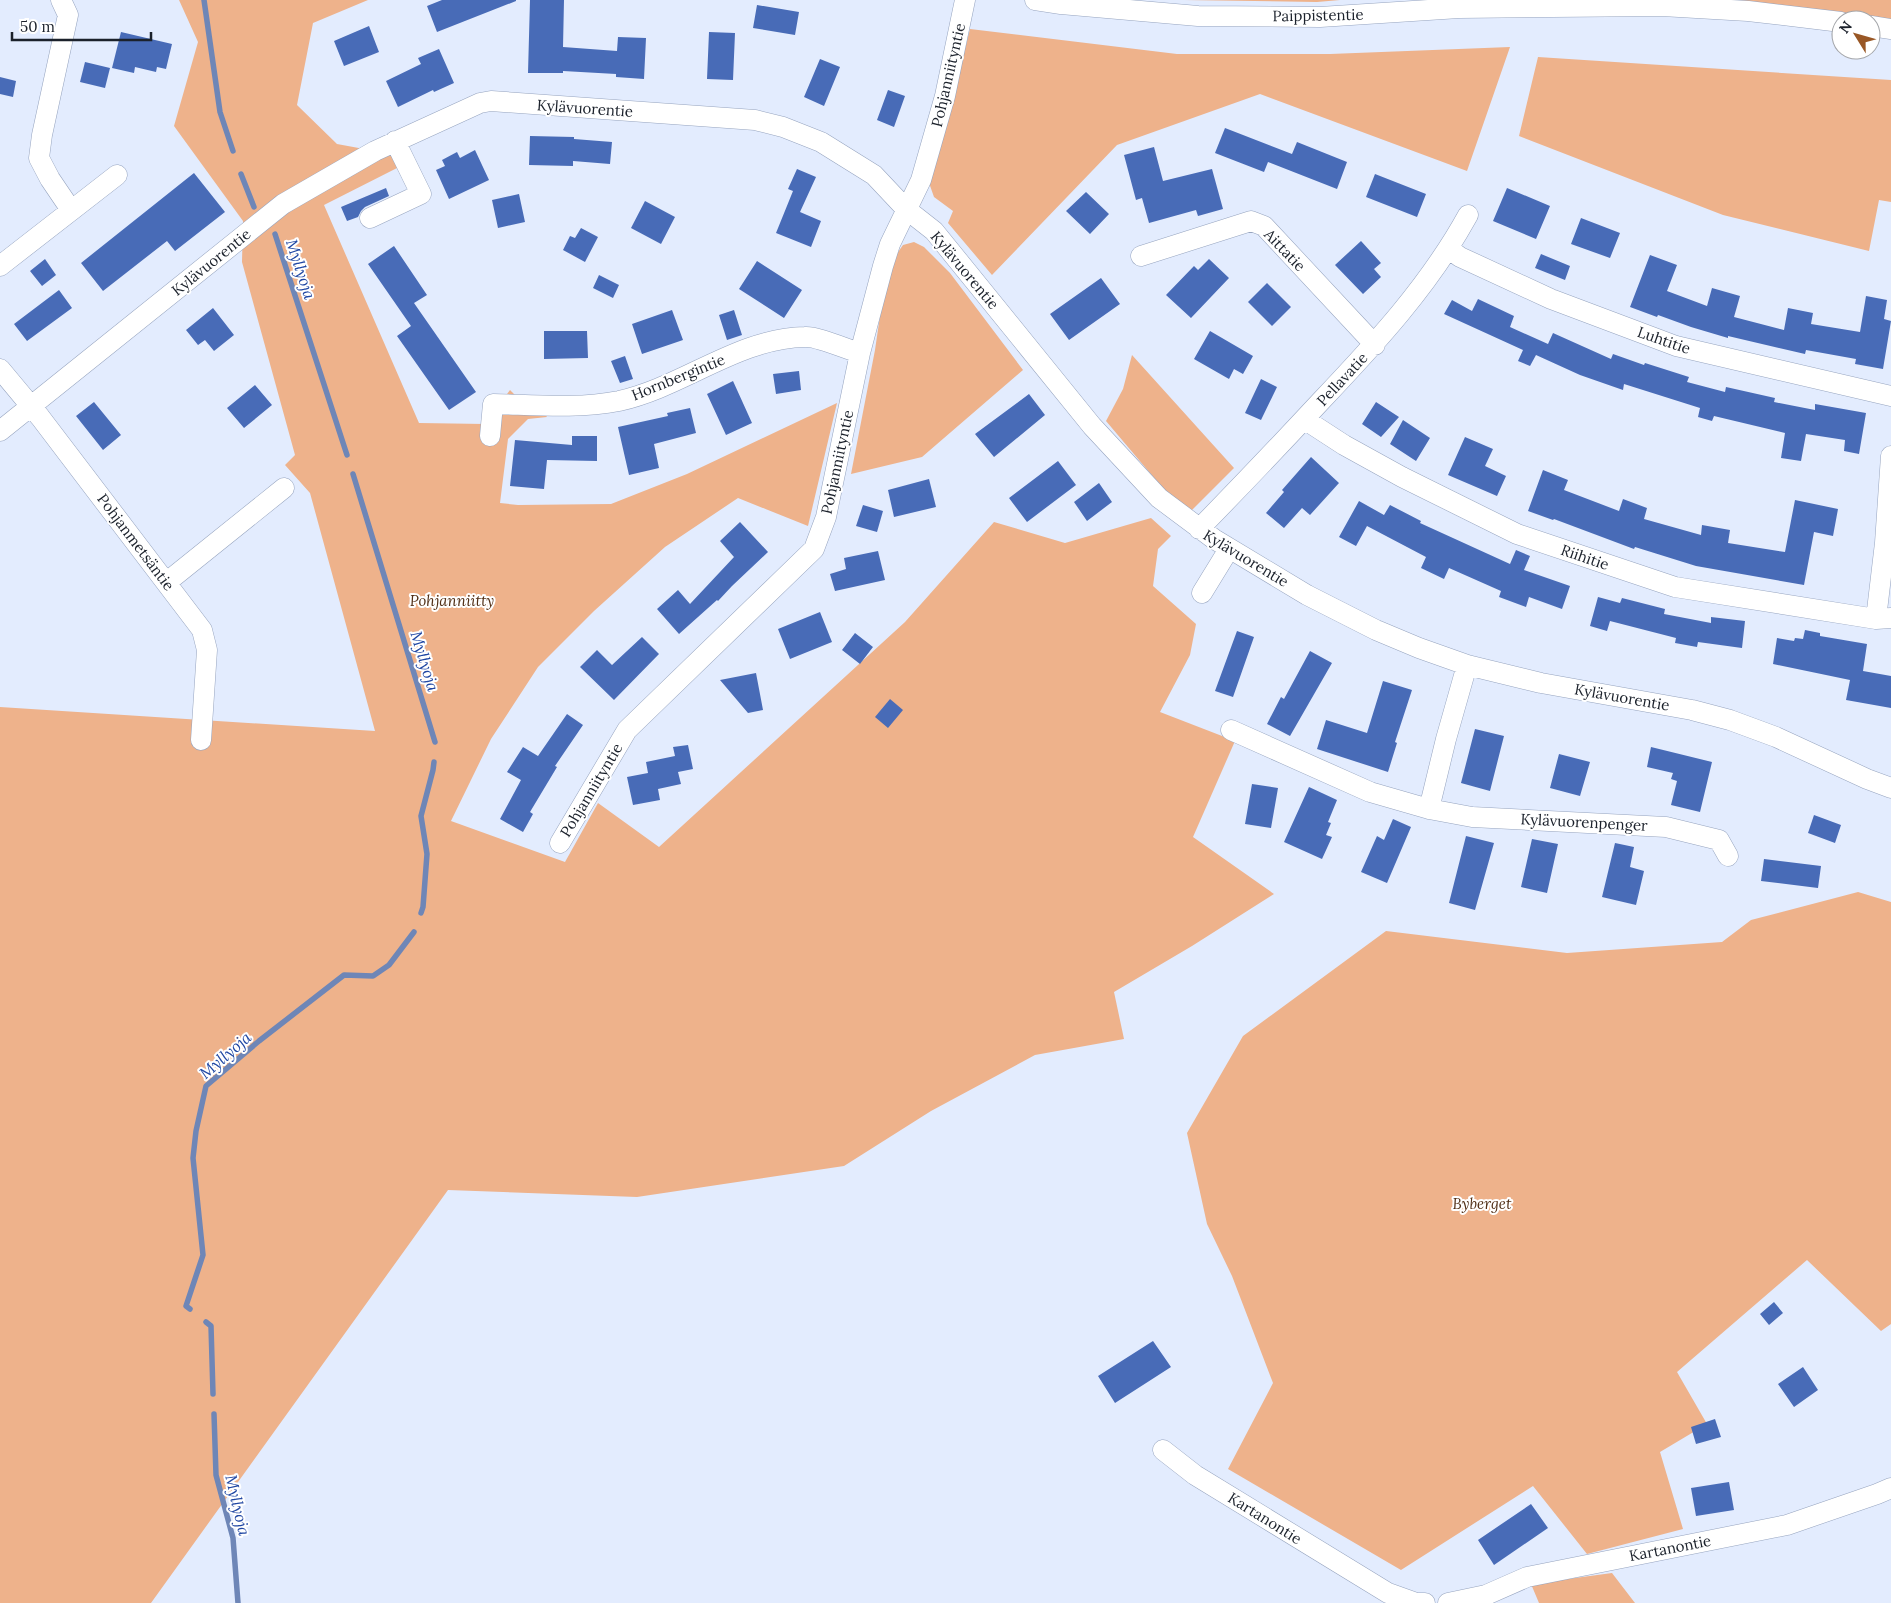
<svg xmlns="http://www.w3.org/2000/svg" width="1891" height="1603" font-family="Lora,serif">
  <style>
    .green { fill: #eeb28b }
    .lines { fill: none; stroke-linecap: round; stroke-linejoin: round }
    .stream { stroke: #6e86b7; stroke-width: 5.5 }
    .building { fill: #486bb7 }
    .minor-casing { stroke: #96a4bf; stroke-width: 21 }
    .minor { stroke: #fff; stroke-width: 20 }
    .labels { text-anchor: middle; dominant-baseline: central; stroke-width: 4; stroke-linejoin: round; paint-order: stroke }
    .street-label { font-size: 15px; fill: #1b212b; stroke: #fff }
    .park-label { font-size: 15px; font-style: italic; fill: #512f16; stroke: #fff }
    .water-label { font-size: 16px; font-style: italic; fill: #2047a3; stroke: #fff }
  </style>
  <rect width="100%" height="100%" fill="#e3ecfe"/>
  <path class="green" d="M179,0H368L313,23L297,105L337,144L375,151L395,141L399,167L324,205L419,423L485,424L510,390L517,397L533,398L547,417L528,419L508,439L500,503L518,505L611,504L687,474L837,403L808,526L738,498L665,547L594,611L538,667L491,739L451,821L565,862L598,803L659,847L905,622L994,522L1065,543L1151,518L1171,536L1158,549L1153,586L1196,624L1190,655L1160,712L1235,741L1193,837L1274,894L1192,946L1114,992L1124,1039L1035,1055L931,1111L844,1166L637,1197L448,1190L151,1603H0V707L375,731L310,493L285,465L295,455L242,262L243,221L174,126L198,42Z
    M1184,0H1340L1317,2Z
    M1664,0H1891V20Z
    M970,29L1177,54H1330L1510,47L1467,171L1260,94L1117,145L992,275L948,223L953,211L934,197L928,180L938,157Z
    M1538,57L1891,80V202L1879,200L1869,251L1723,215L1519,136Z
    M914,242L924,247L950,273L1023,370L922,457L851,474L875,350L887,268L903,245Z
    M1132,355L1234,468L1192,510L1166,492L1106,421L1123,389Z
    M1858,892L1891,902V1324L1881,1331L1807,1260L1677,1372L1707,1424L1660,1452L1683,1529L1587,1554L1533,1486L1401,1570L1228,1469L1273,1383L1232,1276L1207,1224L1187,1133L1243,1036L1386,931L1567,953L1722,942L1751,920Z
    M1612,1573L1635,1603H1539L1531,1584Z"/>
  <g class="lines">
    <path class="stream" d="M204,0L220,112L233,151
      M241,174L254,207
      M275,234L347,455
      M353,474L435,742
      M421,913L423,907L427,854L421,816L433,770L434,762
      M190,1309L186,1306L203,1255L193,1158L196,1131L206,1086L259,1041L344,975L373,976L389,965L414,932
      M206,1322L211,1326L213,1394
      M214,1414L216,1475L233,1538L238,1603"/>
  </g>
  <path class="building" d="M442,0H516V1L437,32L427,6Z
    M530,0H564L563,47L617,51L618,37L646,38L644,79L616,77V74L563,71V73H528Z
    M757,5L799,12L795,35L753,28Z
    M369,26L379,52L344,66L334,41Z
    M121,32L172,44L166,69L157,67L156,72L135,67L134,73L112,68Z
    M709,32L735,33L733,80L707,79Z
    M439,49L454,83L434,92L433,90L398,107L386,81L421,64L418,58Z
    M820,59L840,67L824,106L804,97Z
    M85,62L110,68L105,88L80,82Z
    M0,77L16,81L13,97L0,94Z
    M888,90L905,96L894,127L877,120Z
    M1225,128L1292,154L1297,142L1347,162L1337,189L1268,162L1264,172L1215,153Z
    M530,136L574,137V139L612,142L610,164L573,161V166L529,165Z
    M1154,147L1163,181L1212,169L1223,209L1198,216L1196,210L1149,223L1142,198L1136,200L1124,155Z
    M475,150L489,180L449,199L436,170L445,166L442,160L457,152L460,158Z
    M797,169L816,177L800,212L821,221L811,247L776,233L793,191L788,189Z
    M194,173L225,212L175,251L167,241L103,291L81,263Z
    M1375,174L1426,194L1417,217L1366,197Z
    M386,188L389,196L365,207L361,211L358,217L347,221L341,207Z
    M1507,188L1550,206L1536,239L1493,221Z
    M1086,192L1109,214L1090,234L1066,211Z
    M519,194L525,222L498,228L492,200Z
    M645,201L675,217L661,244L631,228Z
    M1581,218L1620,233L1610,258L1571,244Z
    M581,228L598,237L585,262L563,250L570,236L575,238Z
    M1361,241L1381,263L1374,269L1381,277L1363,294L1335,265Z
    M394,246L427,295L414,303L476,392L449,410L397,336L411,326L368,264Z
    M1541,254L1570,266L1565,280L1535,268Z
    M1650,255L1677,265L1667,291L1707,306L1712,288L1740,296L1734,317L1784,330L1788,308L1813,313L1811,324L1860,332L1866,296L1887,300L1884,319L1891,321L1883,369L1855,364L1856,359L1806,350L1805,354L1728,336V338L1691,327L1658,315L1657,317L1630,307Z
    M45,259L56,275L42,286L30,271Z
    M1209,259L1229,278L1191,318L1166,295L1194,266L1198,270Z
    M757,261L802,290L784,318L739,289Z
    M599,275L619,285L613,298L593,288Z
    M1101,278L1120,304L1069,340L1050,314Z
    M1267,283L1291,307L1272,326L1248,302Z
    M59,290L72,308L27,341L14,324Z
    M1478,299L1514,316L1510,327L1548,344L1553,333L1611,359L1613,354L1644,365L1645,363L1689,377L1687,382L1725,392L1726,387L1775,398L1774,402L1815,410V404L1866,413L1859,454L1844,451L1845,440L1806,434L1801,461L1781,458L1785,433L1714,416L1712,421L1698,417L1700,408L1624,384L1623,390L1580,375L1536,355L1530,366L1518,361L1523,350L1444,314L1452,300L1472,311Z
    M213,308L234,335L214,351L205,340L198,345L186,330Z
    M672,310L683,340L642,354L632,324Z
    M734,310L742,335L727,340L719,315Z
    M544,331H587L588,358L544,359Z
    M1210,331L1253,356L1243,374L1234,369L1229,379L1194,359Z
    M625,356L633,379L620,383L611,361Z
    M799,371L801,390L776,394L773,374Z
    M1261,379L1277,387L1261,420L1245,413Z
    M733,381L752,423L726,435L707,394Z
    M255,385L272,405L244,428L227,408Z
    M1029,394L1045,415L994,457L975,434Z
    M94,402L121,435L103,450L76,416Z
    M1376,402L1399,417L1381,437L1362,424Z
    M690,408L696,433L654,444L659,468L629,475L618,427L668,416L667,413Z
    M1403,420L1430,438L1416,461L1390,444Z
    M572,436H597V461L547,460L544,489L510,486L515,440L572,445Z
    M1465,437L1493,449L1485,466L1506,476L1497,496L1448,475Z
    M1311,457L1339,483L1310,515L1302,508L1284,528L1266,513L1284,492L1282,490Z
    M1058,461L1076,485L1027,522L1009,498Z
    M1543,470L1568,480L1564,490L1619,511L1623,499L1647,508L1644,519L1701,535L1702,525L1730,530L1728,543L1785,552L1795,500L1838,509L1833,536L1814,532L1804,585L1696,566L1635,547L1634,549L1554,519L1553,520L1528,511Z
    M929,479L936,507L894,517L888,490Z
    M1099,483L1112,502L1087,521L1074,502Z
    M1359,501L1384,515L1390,505L1421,521L1420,523L1510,564L1516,550L1530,556L1524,570L1570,586L1562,609L1529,597L1526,607L1499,597L1501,591L1449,568L1444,579L1421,568L1426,557L1367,526L1356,546L1339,537Z
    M863,505L883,511L877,532L856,526Z
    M740,522L768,552L732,586L718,601L717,600L679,634L657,609L678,590L690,604L734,557L720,541Z
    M878,551L885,580L835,591L830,574L846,569L844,558Z
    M1598,597L1620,603L1622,598L1665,609L1664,614L1711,623V617L1745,621L1742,648L1698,642L1697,647L1675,643L1676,638L1610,621L1607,631L1590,626Z
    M820,612L832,642L790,659L778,629Z
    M1805,630L1820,633V636L1867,644L1863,671L1891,676V708L1846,700L1850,680L1773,664L1777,638L1794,641L1795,638L1803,639Z
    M1237,631L1254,637L1233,697L1215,691Z
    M855,633L873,647L860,664L842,650Z
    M642,637L659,654L614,700L580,667L597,650L612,665Z
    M1310,651L1332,663L1290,736L1267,724L1281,697L1284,699Z
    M756,673L763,710L748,713L720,680Z
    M1383,681L1412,690L1395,742L1397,743L1388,772L1317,749L1326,720L1367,733Z
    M890,699L903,710L888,728L875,717Z
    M567,714L583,725L555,766L557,767L530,812L533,814L523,832L500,819L521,780L507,772L523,747L538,756Z
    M1475,729L1504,736L1490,791L1461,783Z
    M688,745L693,769L678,772L681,784L658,789L660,800L633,805L627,777L648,773L646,762L675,756L673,747Z
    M1651,747L1712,762L1700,812L1671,805L1677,781L1671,779L1673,773L1647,767Z
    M1559,754L1590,762L1580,796L1550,788Z
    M1252,784L1278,788L1271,828L1245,824Z
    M1309,787L1337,800L1328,822L1331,823L1326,835L1332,837L1322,859L1284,842Z
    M1814,815L1841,825L1835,843L1808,833Z
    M1393,819L1411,827L1387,883L1361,872L1377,836L1384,840Z
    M1466,836L1494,843L1475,910L1449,903Z
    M1532,839L1558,844L1547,893L1521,887Z
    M1615,843L1634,847L1630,867L1644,871L1636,905L1602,897Z
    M1764,859L1821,866L1818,888L1761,881Z
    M1774,1302L1783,1313L1769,1325L1760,1314Z
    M1153,1341L1171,1367L1115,1403L1098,1376Z
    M1803,1367L1818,1390L1794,1407L1778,1384Z
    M1715,1419L1721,1437L1696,1444L1691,1427Z
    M1729,1482L1734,1510L1696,1516L1691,1488Z
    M1531,1504L1548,1528L1494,1565L1478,1540Z"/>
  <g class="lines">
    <defs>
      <path id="minor" d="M61,0L68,15L42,135L39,158L50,179L71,210
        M1035,0L1061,4L1198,16L1320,17L1459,8L1662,6L1748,11L1841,22
        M1871,26L1891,29
        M370,218L421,194L395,141
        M1449,249L1460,257L1551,299L1676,346L1891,396
        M1141,256L1251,221L1264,226L1375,345
        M0,266L117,175
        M0,369L40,417L202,630L207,650L201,740
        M1304,419L1344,445L1402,477L1517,534L1675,587L1876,619L1891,618
        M0,431L283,204L375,151L480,103L491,101L755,120L783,127L821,142L874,175L906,209L934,231L1092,426L1159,498L1214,539L1307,595L1376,630L1419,648L1467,665L1541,683L1692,710L1730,720L1776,737L1867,779L1891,788
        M490,436L493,404C535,405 578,409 619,401C683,387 738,338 805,337C817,336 846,349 860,353
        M1199,529C1240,487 1280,445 1320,402C1375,344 1429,286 1468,215
        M167,582L284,488
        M1202,593L1229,549
        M1876,619L1885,543L1891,456
        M1231,730L1370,792L1429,809L1472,817L1666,827L1719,840L1728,856
        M1429,809L1446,739L1467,665
        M560,843L627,730L814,549L826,517L860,353L883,266L890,244L921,180L945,96L965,0
        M1163,1450L1195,1475L1388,1593L1416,1603H1425
        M1448,1603L1486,1595L1527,1577L1787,1525L1877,1494L1891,1488"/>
    </defs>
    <use href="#minor" class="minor-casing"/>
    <use href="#minor" class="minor"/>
  </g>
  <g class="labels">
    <g class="street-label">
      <text transform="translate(1318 15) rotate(-1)">Paippistentie</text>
      <text transform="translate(948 75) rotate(-77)">Pohjanniityntie</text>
      <text transform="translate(585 108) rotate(4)">Kylävuorentie</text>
      <text transform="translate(1285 250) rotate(46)">Aittatie</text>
      <text transform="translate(211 262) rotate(-39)">Kylävuorentie</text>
      <text transform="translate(965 270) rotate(50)">Kylävuorentie</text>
      <text transform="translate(1664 340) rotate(19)">Luhtitie</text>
      <text transform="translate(678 377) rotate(-22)">Hornbergintie</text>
      <text transform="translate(1342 379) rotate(-47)">Pellavatie</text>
      <text transform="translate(837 462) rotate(-78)">Pohjanniityntie</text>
      <text transform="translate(136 542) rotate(53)">Pohjanmetsäntie</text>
      <text transform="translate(1585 557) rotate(19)">Riihitie</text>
      <text transform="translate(1246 558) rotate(31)">Kylävuorentie</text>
      <text transform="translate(1622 697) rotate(10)">Kylävuorentie</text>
      <text transform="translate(591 790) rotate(-59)">Pohjanniityntie</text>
      <text transform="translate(1584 822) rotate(3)">Kylävuorenpenger</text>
      <text transform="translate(1265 1518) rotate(32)">Kartanontie</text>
      <text transform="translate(1670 1548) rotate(-11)">Kartanontie</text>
    </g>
    <g class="park-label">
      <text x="452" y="600">Pohjanniitty</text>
      <text x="1482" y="1203">Byberget</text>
    </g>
    <g class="water-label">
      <text transform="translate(301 269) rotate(72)">Myllyoja</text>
      <text transform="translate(425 661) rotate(73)">Myllyoja</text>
      <text transform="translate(225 1055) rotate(-41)">Myllyoja</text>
      <text transform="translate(238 1505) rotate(77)">Myllyoja</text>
    </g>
  </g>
  <g transform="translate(1856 35) rotate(307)"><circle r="24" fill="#ffffff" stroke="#a4a6aa"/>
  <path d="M0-4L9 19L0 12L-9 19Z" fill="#995725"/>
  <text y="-8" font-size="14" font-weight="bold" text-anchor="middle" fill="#1b212b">N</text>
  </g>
  <path d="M12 32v8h139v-8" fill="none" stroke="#1b212b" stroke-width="2.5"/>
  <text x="20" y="32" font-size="15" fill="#1b212b" stroke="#ffffff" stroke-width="4" paint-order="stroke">50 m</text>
</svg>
